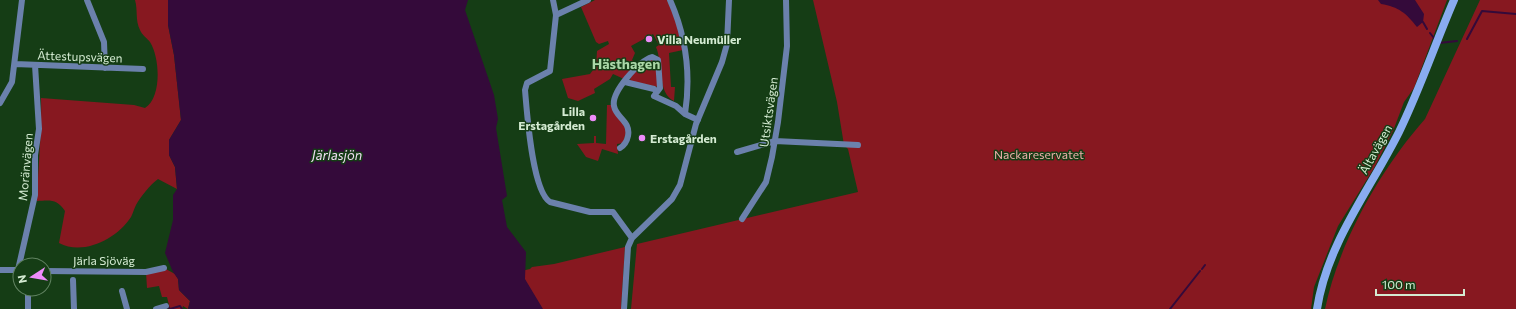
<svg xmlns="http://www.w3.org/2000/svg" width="1516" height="309" font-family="Commissioner,sans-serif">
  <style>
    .green { fill: #871820 }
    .water { fill: #340a3a }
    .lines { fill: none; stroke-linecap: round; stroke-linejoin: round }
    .stream { stroke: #340a3a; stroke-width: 2 }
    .minor { stroke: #6b81ac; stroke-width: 6 }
    .secondary { stroke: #89acf1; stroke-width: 8 }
    .poi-dot { fill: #ed8cf9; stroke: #153d15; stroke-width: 1.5 }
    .labels { text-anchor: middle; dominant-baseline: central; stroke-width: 3; stroke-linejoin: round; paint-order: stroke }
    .poi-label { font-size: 12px; font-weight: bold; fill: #d4ebd2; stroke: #153d15; text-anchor: start }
    .street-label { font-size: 12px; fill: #d4ebd2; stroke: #153d15 }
    .park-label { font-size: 12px; fill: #eeafab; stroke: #153d15 }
    .water-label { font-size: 13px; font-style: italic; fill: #f0dcf2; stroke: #153d15 }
    .quarter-label { font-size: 14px; font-weight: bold; fill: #abd8a7; stroke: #153d15 }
  </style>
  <rect width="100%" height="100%" fill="#153d15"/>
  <path class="green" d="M135,0H168V25L174,55L181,120L169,140V155L175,167L177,189L158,179C150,185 141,196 136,205C134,209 133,213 131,217C117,239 83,256 59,243L65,211C57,199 51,200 37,201C38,167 42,133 41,98L134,105L145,108C162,97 160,58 150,42C147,38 142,35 140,30C135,20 138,10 135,0Z
    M595,0H667L675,18L683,50L669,53L671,87H675L674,101C657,93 663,63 656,47L659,45L653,34L631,46L635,53L632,60L637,63L624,79L613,74L610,79L594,89L595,93L578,101L568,98L562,79L590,74L596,66L597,51L609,44L608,41L599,44L596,42L581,7Z
    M813,0H1447L1414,88L1404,102L1393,131L1374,168L1338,226L1314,287L1311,309H631L637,244L858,192L848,149L844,145L837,102Z
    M1480,0H1516V309H1325C1339,242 1380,170 1425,119Z
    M648,60H655L658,87L630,81L631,76Z
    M607,105H611L627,129L623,143L617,144L618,154L602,149L598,161L586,157L577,144L594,143V136H596V143L606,144Z
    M625,247L621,309H357L530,269L532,267L554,264Z
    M164,268L175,274L178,279L179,290L190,301L188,309L183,306L182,309H170L167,297H162L159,286L147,288L146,272Z"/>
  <path class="water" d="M168,0H468L465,10L494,95L498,119L496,128L507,196L502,200L507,227L526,252L525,279L543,309H188L190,301L179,290L178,279L173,272L165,253L173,220V195L177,189L175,167L169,155V140L181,120L174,55L168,25Z
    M1378,0H1415L1424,14L1423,22L1417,27C1406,13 1399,7 1381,4Z"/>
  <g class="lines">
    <path class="stream" d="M1423,22L1427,29
      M1430,33L1434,38
      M1467,39L1482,11L1516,14
      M1439,43L1457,41
      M1202,269L1205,265
      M167,306L170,309L180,306L182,309
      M1170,309L1200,271"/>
    <path class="minor" d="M87,0L104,42L105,68
      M553,0L556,15L550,71L527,83L525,90C527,112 532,191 550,202L590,212H613L632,238
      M670,0C686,36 691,75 685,114L698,120
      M556,15L588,0
      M15,64L143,69
      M625,82L654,89L657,92
      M0,103L12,82L22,0
      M620,148C625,145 627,141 628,136C631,121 616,118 614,106C611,92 639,61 652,57L658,60L660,88L654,96L676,106L685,114
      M737,152L775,141L858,145
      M742,219L766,182L772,157L778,122L787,46L786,0
      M0,270H20
      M18,270L35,195V155L39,129L35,65
      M44,271L146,272L164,268
      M73,280L74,309
      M122,291L127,309
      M28,309V289
      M156,309L166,306
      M624,309L628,247L632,238L672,199L680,185L696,124L722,62L727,44L729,0"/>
    <path class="secondary" d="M1317,309C1327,243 1370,190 1399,132C1420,89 1435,44 1454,0"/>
  </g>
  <g class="poi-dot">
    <circle cx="649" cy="39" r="4"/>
    <circle cx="593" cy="118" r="4"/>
    <circle cx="642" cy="138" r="4"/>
  </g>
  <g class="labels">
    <g class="poi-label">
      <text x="657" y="39">Villa Neumüller</text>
      <text x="585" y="111" text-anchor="end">Lilla<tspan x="585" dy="14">Erstagården</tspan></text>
      <text x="650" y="138">Erstagården</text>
    </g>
    <g class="street-label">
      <text transform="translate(80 56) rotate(2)">Ättestupsvägen</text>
      <text transform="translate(768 112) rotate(-82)">Utsiktsvägen</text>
      <text transform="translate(1375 149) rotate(-61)">Ältavägen</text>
      <text transform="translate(25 167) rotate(-85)">Moränvägen</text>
      <text x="104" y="260">Järla Sjöväg</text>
    </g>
    <g class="park-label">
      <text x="1039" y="154">Nackareservatet</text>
    </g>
    <g class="water-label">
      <text x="337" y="155">Järlasjön</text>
    </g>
    <g class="quarter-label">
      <text x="626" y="63">Hästhagen</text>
    </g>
  </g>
  <g transform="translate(32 277) rotate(258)"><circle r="19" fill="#153d15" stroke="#618361"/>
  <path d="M0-3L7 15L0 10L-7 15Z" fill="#ed8cf9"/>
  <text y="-6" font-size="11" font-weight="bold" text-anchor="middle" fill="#d4ebd2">N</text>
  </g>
  <path d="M1376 289v6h88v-6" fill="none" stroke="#d4ebd2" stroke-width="2"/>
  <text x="1382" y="289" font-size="12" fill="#d4ebd2" stroke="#153d15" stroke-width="3" paint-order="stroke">100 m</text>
</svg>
